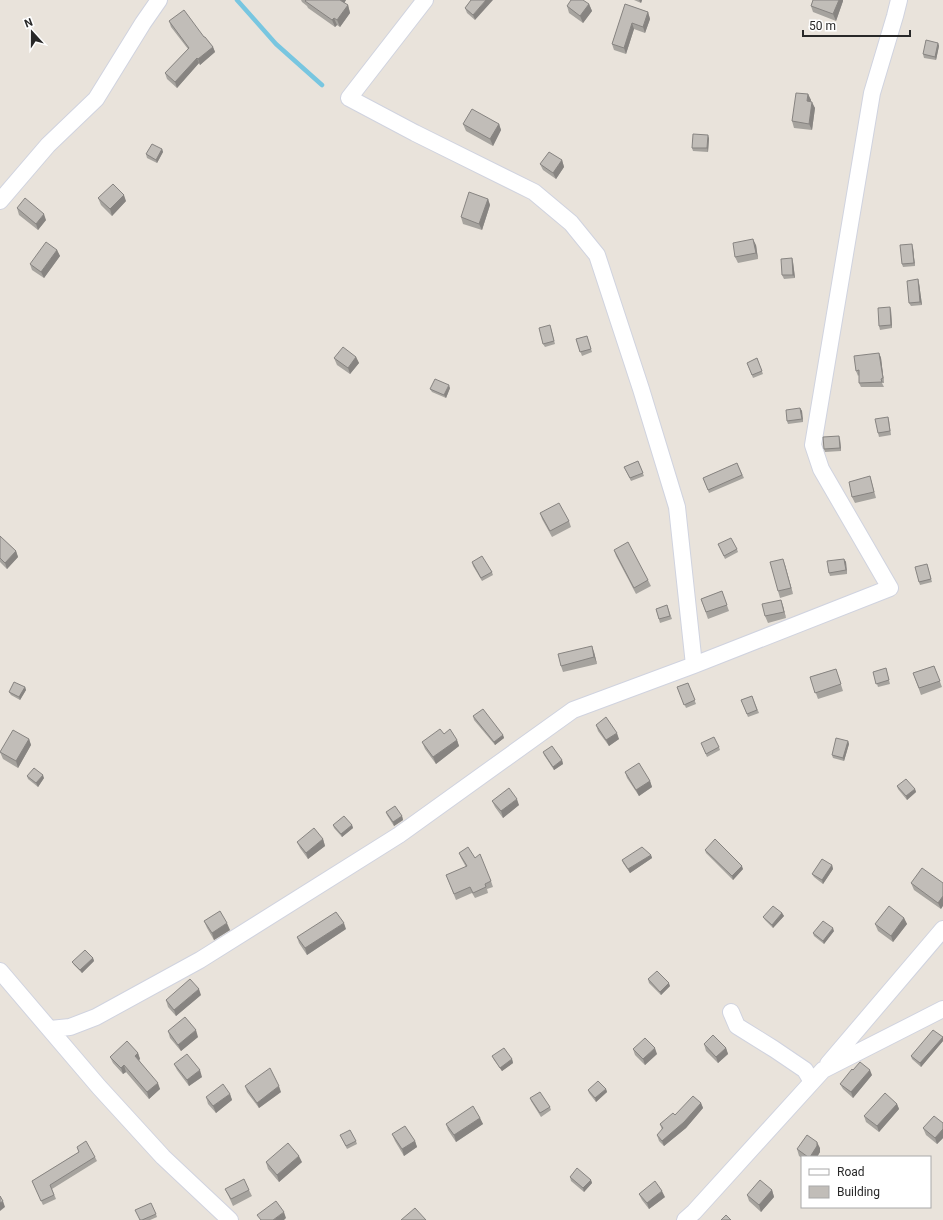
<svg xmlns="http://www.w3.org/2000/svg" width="943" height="1220" font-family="Roboto,sans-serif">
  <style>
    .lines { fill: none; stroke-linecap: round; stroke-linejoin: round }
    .stream { stroke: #78c6e0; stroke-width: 4.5 }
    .minor-casing { stroke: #d0d3df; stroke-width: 18 }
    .minor { stroke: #fff; stroke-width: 16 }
    .wall { fill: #a6a39e }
    .shaded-wall { fill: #878481 }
    .building { fill: #c1bdb8; stroke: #878481 }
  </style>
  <rect width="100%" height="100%" fill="#e9e3db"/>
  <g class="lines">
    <path class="stream" d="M237,0L276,44L322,85"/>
    <defs>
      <path id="minor" d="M425,0L349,98L415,133L534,192L571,223L597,255L641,389L677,507L694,665
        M0,201L48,145L96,99L143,23L159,0
        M0,971L99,1087L163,1157L230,1220
        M731,1012L737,1026L774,1049L805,1070L812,1082
        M50,1029L70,1027L96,1017L200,960L399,835L573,710L694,665L890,588L821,469L813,445L872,93L895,16L899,0
        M828,1064L943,929
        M685,1220L694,1212L823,1070L943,1009"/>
    </defs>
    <use href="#minor" class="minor-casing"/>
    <use href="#minor" class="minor"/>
  </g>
  <path class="wall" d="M301,0H346L344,3L348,5L350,13L340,27L337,25L335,27L308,8L307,6L302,2Z
    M471,0L475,20L467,13L465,8Z
    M634,0H642L641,3Z
    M813,0H843V1L836,21L813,12L811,6Z
    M589,4L592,11L583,23L569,13L567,6Z
    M625,4L648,12L650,19L645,33L634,29L626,54L614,50L612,44Z
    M169,21L204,37L213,47L215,52L200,65L199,63L177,88L167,79L165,73L188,49L171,27Z
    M938,43L939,46L936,60L924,58L923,54Z
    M808,94L811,100L810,102L815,108L812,130L794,128L792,121Z
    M463,124H499L501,130L493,146L466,131Z
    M709,138L708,152L693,151L692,148Z
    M162,149L163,152L157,163L147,158L146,154Z
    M562,160L564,167L556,179L543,170L540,164Z
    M98,198L126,201L112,216L101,205Z
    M488,199L490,205L482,230L463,224L461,217Z
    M17,208L46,220L38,230L19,215Z
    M756,245L758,259L738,263L735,257Z
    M913,248L915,266L903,267L902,264Z
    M57,250L60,256L44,278L32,270L30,264Z
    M792,258L793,262L795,278L784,279L782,275Z
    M918,279L919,283L922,305L911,306L909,303Z
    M891,310L892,328L880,330L879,326Z
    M551,328L555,344L545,347L543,344Z
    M587,336L592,352L582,356L576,339Z
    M879,353L881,358L884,383H882L884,387H861L859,383V375L858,376L856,371Z
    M356,357L359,363L350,374L337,365L334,358Z
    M757,358L763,374L753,378L747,363Z
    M450,388L446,398L432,392L430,389Z
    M800,408L802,411L803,422L788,424L787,421Z
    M888,417L889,420L891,435L879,437L878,433Z
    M840,439L841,451L825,452L824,449Z
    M638,461L644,476L631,481L624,467Z
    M737,463L744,478L709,493L703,478Z
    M870,476L872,483L876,498L855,503L852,497Z
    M540,513L569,521L571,527L552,537L542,519Z
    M0,536L16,551L18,557L7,569L0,562Z
    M718,544L737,549L738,552L725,559Z
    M614,550L648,580L651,586L636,594L616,556Z
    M844,559L846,562L847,574L830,576L829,573Z
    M472,562L492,572L493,575L482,581L473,566Z
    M785,565L793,594L780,598L778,591Z
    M928,567L932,582L920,585L919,582Z
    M722,591L729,611L708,619L701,599Z
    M781,600L783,606L786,618L768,623L765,616Z
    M667,605L672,619L660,623L656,609Z
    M594,652L597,664L563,672L561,666Z
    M934,666L942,687L921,695L913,673Z
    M886,668L890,684L878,687L873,672Z
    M836,669L843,691L818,699L810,677Z
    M688,683L696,704L686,708L677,687Z
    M25,687L26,690L20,700L11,695L9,692Z
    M752,696L759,713L748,717L741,700Z
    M473,716L503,735L504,738L495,745L474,720Z
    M596,725L619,739L609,746L598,731Z
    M29,739L31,745L18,768L3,759L0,752Z
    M457,740L459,746L436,764L425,749L422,742Z
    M848,741L849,744L844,761L833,758L832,755Z
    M701,743L719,747L720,750L707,757Z
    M543,752L562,760L563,764L554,770L544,755Z
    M625,772L650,781L652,787L639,796L627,778Z
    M27,776L44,778L38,787L28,779Z
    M897,786L915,789L916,792L907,800L898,789Z
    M492,801L519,805L503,818L495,807Z
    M386,812L402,816L403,820L394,826L387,815Z
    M333,825H352L353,828L342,837L334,828Z
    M323,839L325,846L308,859L300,848L297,842Z
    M705,850L743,869L733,880L706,853Z
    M459,853L475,858L491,881L493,887L487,889L488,893L475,898L472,893L456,900L446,875L466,867L461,858Z
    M651,855L652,858L630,873L623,863L622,860Z
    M832,865L833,869L823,884L814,877L812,874Z
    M911,883H943L941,909L914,890Z
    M782,913L784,916L773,928L765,920L763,917Z
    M904,918L907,924L893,942L878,931L875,924Z
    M204,921L230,930L214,940L207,928Z
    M346,929L307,955L299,943L297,937Z
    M834,931L824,944L814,936L813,933Z
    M93,958L94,961L82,973L74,965L72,962Z
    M648,979L670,986L661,995L649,983Z
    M201,995L176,1016L168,1007L166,1000Z
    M168,1031L198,1037L181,1051L170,1038Z
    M943,1037V1041L921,1067L912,1059L911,1056Z
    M704,1044L726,1048L728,1054L718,1063L706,1051Z
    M633,1049L657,1054L645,1065L635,1055Z
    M138,1053L140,1059L139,1060L160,1089L149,1099L126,1072L123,1074L113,1063L110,1057Z
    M492,1056L512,1059L513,1063L502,1071L494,1060Z
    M174,1064L202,1077L189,1086L177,1070Z
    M853,1070L872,1075L853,1098L843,1089L840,1084Z
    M245,1086L281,1092L259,1108L247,1092Z
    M606,1089L607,1092L596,1102L589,1093L588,1090Z
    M230,1094L232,1100L216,1113L208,1104L206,1097Z
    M530,1098L550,1107L551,1110L541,1117L531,1101Z
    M701,1103L703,1108L686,1128L664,1146L659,1141L657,1135L662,1130L660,1124L675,1115Z
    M897,1104L899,1109L879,1132L866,1122L864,1116Z
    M480,1118L483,1124L456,1142L448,1130L446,1124Z
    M943,1123V1138L937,1144L926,1135L923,1128Z
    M392,1134L415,1141L417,1147L404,1156L395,1141Z
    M340,1135L356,1141L357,1144L347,1149Z
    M77,1147L95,1157L97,1161L52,1189L56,1199L43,1205L32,1181L79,1152Z
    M820,1148V1152L817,1157H802V1158L799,1156L797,1149Z
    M266,1162H302L279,1182L268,1169Z
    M570,1177L591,1180L592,1183L584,1192L571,1181Z
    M225,1189L249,1190L252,1196L233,1206L228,1195Z
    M772,1190L774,1197L761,1212L749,1201L747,1195Z
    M639,1194L665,1197L649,1209L642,1200Z
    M156,1214L157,1217L150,1220H139Z"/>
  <path class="shaded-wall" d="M340,0H346L342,7Z
    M486,0H493L475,20L473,15Z
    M639,0H642L641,3Z
    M839,0H843V1L836,21L833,14Z
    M589,4L592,11L583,23L580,16Z
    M348,5L350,13L340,27L337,20Z
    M648,12L650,19L645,33L643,27Z
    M334,18L337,25L335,27L332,20Z
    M632,23L634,29L626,54L624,48Z
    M938,43L939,46L936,60L935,57Z
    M213,47L215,52L200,65L198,59Z
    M197,58L199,63L177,88L175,82Z
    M808,94L811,100L810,108L807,101Z
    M812,102L815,108L812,130L809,124Z
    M499,124L501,130L493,146L490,139Z
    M708,135L709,138L708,152L707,148Z
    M162,149L163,152L157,163L156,160Z
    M562,160L564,167L556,179L553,173Z
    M124,195L126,201L112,216L110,209Z
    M488,199L490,205L482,230L479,224Z
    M44,214L46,220L38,230L36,224Z
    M753,239L756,245L758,259L756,253Z
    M912,244L913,248L915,266L914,263Z
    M57,250L60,256L44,278L41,272Z
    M792,258L793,262L795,278L793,275Z
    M918,279L919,283L922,305L920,302Z
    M890,307L891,310L892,328L891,325Z
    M879,353L881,358L884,383L883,378Z
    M356,357L359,363L350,374L348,368Z
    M449,385L450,388L446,398L444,395Z
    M800,408L802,411L803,422L802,419Z
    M839,436L840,439L841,451L840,448Z
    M16,551L18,557L7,569L5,563Z
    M783,559L785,565L793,594L791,588Z
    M844,559L846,562L847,574L846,570Z
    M781,600L783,606L786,618L784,612Z
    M592,646L594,652L597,664L594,657Z
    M25,687L26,690L20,700L19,697Z
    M617,733L619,739L609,746L606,740Z
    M503,735L504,738L495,745L494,742Z
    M29,739L31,745L18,768L16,761Z
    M457,740L459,746L436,764L433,757Z
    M848,741L849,744L844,761L843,758Z
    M562,760L563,764L554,770L553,767Z
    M43,775L44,778L38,787L36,783Z
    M650,781L652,787L639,796L636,790Z
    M915,789L916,792L907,800L906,796Z
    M517,799L519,805L503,818L501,811Z
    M402,816L403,820L394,826L393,822Z
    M352,825L353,828L342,837L341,834Z
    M323,839L325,846L308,859L306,853Z
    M651,855L652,858L630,873L628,869Z
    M832,865L833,869L823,884L822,880Z
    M742,866L743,869L733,880L732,876Z
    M943,896V906L941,909L938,903Z
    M782,913L784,916L773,928L772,925Z
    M904,918L907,924L893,942L891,936Z
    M227,923L230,930L214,940L212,933Z
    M344,923L346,929L307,955L305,948Z
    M833,928L834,931L824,944L823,941Z
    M93,958L94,961L82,973L80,970Z
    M669,983L670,986L661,995L660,992Z
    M199,989L201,995L176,1016L174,1010Z
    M196,1030L198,1037L181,1051L178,1045Z
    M943,1037V1041L921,1067L920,1063Z
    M655,1048L657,1054L645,1065L643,1059Z
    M726,1048L728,1054L718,1063L716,1057Z
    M138,1053L140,1059L137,1062L135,1056Z
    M512,1059L513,1063L502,1071L500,1068Z
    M124,1065L126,1072L123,1074L121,1068Z
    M200,1070L202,1077L189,1086L187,1080Z
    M870,1070L872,1075L853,1098L851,1092Z
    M158,1083L160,1089L149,1099L147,1092Z
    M279,1086L281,1092L259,1108L257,1103Z
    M606,1089L607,1092L596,1102L595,1098Z
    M230,1094L232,1100L216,1113L213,1106Z
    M701,1103L703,1108L686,1128L664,1146L662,1141Z
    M897,1104L899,1109L879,1132L877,1126Z
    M480,1118L483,1124L456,1142L454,1135Z
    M943,1129V1138L937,1144L935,1138Z
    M415,1141L417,1147L404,1156L402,1149Z
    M817,1142L820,1148V1152L817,1157H810Z
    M299,1156L302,1162L279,1182L277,1175Z
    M591,1180L592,1183L584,1192L583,1188Z
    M772,1190L774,1197L761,1212L759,1205Z
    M662,1191L665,1197L649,1209L647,1203Z
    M3,1201L5,1207L0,1211V1203Z
    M284,1212L286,1218L284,1220H273Z"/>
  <path class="building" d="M306,0H340L348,5L337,20L334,18L332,20L305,1Z
    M471,0H486L473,15L465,8Z
    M571,0H583L589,4L580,16L567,6Z
    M813,0H839L833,14L811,6Z
    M625,4L648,12L643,27L632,23L624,48L612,44Z
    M184,10L204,37H205L213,47L198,59L197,58L175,82L165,73L189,48L169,21Z
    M926,40L938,43L935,57L923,54Z
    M796,93L808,94L807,101L812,102L809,124L792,121Z
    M472,109L499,124L490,139L463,124Z
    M693,134L708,135L707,148H692Z
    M152,144L162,149L156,160L146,154Z
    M549,152L562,160L553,173L540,164Z
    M113,184L124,195L110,209L98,198Z
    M469,192L488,199L479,224L461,217Z
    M25,198L44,214L36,224L17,208Z
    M753,239L756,253L735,257L733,243Z
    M46,242L57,250L41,272L30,264Z
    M912,244L914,263L902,264L900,245Z
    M792,258L793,275H782L781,259Z
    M918,279L920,302L909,303L907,281Z
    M890,307L891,325L879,326L878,308Z
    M550,325L554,341L543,344L539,328Z
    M587,336L591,349L580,352L576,339Z
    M343,347L356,357L348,368L334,358Z
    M879,353L883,378L881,379L882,382L859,383V370L856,371L854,356Z
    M757,358L762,371L752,375L747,363Z
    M435,379L449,385L444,395L430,389Z
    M800,408L802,419L787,421L786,410Z
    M888,417L890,431L878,433L875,419Z
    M839,436L840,448L824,449L823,437Z
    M638,461L643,473L630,478L624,467Z
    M737,463L742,475L708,490L703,478Z
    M870,476L874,492L852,497L849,482Z
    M559,503L569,521L550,531L540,513Z
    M0,536L16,551L5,563L0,558Z
    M731,538L737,549L724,556L718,544Z
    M628,542L648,580L634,588L614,550Z
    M482,556L492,572L481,578L472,562Z
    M783,559L791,588L778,591L770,562Z
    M844,559L846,570L829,573L827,561Z
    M927,564L931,579L919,582L915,567Z
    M722,591L727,605L706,612L701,599Z
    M781,600L784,612L765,616L762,604Z
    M667,605L670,616L659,619L656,609Z
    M592,646L594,657L561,666L558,654Z
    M934,666L940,681L919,688L913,673Z
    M886,668L889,680L876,684L873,672Z
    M836,669L841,684L815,693L810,677Z
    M14,682L25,687L19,697L9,692Z
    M688,683L695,700L684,705L677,687Z
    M752,696L757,710L747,714L741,700Z
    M483,709L503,735L494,742L473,716Z
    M606,717L617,733L606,740L596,725Z
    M440,729L444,734L450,729L457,740L433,757L422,742Z
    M13,730L29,739L16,761L0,752Z
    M714,737L719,747L706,754L701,743Z
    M836,738L848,741L843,758L832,755Z
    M552,746L562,760L553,767L543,752Z
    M639,763L650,781L636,790L625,772Z
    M34,768L43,775L36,783L27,776Z
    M906,779L915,789L906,796L897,786Z
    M509,788L517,799L501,811L492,801Z
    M395,806L402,816L393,822L386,812Z
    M344,816L352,825L341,834L333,825Z
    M314,828L323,839L306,853L297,842Z
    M715,839L742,866L732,876L705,850Z
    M468,847L475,858L480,854L491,881L485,884L486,887L473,893L470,887L454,894L446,875L467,866L459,853Z
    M642,847L651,855L628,869L622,860Z
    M822,859L832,865L822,880L812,874Z
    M922,868L943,883V896L938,903L911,883Z
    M773,906L782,913L772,925L763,917Z
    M889,906L904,918L891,936L875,924Z
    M220,911L227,923L212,933L204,921Z
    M336,912L344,923L305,948L297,937Z
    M823,921L833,928L823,941L813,933Z
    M85,950L93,958L80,970L72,962Z
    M657,971L669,983L660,992L648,979Z
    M190,979L199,989L174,1010L166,1000Z
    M185,1017L196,1030L178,1045L168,1031Z
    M933,1030L943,1037L920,1063L911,1056Z
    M713,1035L726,1048L716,1057L704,1044Z
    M645,1038L655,1048L643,1059L633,1049Z
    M127,1041L138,1053L135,1056L158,1083L147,1092L124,1065L121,1068L110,1057Z
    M504,1048L512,1059L500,1068L492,1056Z
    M187,1054L200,1070L187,1080L174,1064Z
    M860,1062L870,1070L851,1092L840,1084L852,1069L853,1070Z
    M270,1068L279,1086L257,1103L245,1086Z
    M598,1081L606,1089L595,1098L588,1090Z
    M223,1084L230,1094L213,1106L206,1097Z
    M540,1092L550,1107L540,1113L530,1098Z
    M885,1093L897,1104L877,1126L864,1116Z
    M693,1096L701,1103L684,1122L662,1141L657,1135L663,1128L660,1124L673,1113L675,1115Z
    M473,1106L480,1118L454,1135L446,1124Z
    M934,1116L943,1123V1129L935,1138L923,1128Z
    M405,1126L415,1141L402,1149L392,1134Z
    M350,1130L356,1141L346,1146L340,1135Z
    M807,1135L817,1142V1146L810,1157H808L797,1149Z
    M86,1141L95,1157L50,1185L54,1195L41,1201L32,1181L79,1152L77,1147Z
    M288,1143L299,1156L277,1175L266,1162Z
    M577,1168L591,1180L583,1188L570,1177Z
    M244,1179L249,1190L231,1199L225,1189Z
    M760,1180L772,1190L759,1205L747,1195Z
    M655,1181L662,1191L647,1203L639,1194Z
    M0,1196L3,1201L0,1203Z
    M276,1201L284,1212L273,1220H261L257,1215Z
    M151,1203L156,1214L142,1220H140L135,1210Z
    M415,1208L426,1220H401Z
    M726,1215L731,1220H721Z"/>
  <rect x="801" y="1156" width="130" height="52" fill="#ffffff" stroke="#a9a9a9"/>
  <rect x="809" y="1169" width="20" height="6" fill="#ffffff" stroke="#a9a9a9"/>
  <text x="837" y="1176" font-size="12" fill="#282828">Road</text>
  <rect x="809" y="1186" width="20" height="12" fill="#c1bdb8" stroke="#a9a9a9"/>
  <text x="837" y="1196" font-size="12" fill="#282828">Building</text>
  <g transform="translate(32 32) rotate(339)" stroke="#ffffff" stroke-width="3" paint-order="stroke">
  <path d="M0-3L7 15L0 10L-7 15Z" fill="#282828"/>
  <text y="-6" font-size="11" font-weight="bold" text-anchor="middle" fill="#282828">N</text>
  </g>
  <path d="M803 30v6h107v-6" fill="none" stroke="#282828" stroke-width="2"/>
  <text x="809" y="30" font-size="12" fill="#282828" stroke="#ffffff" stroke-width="3" paint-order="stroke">50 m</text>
</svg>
